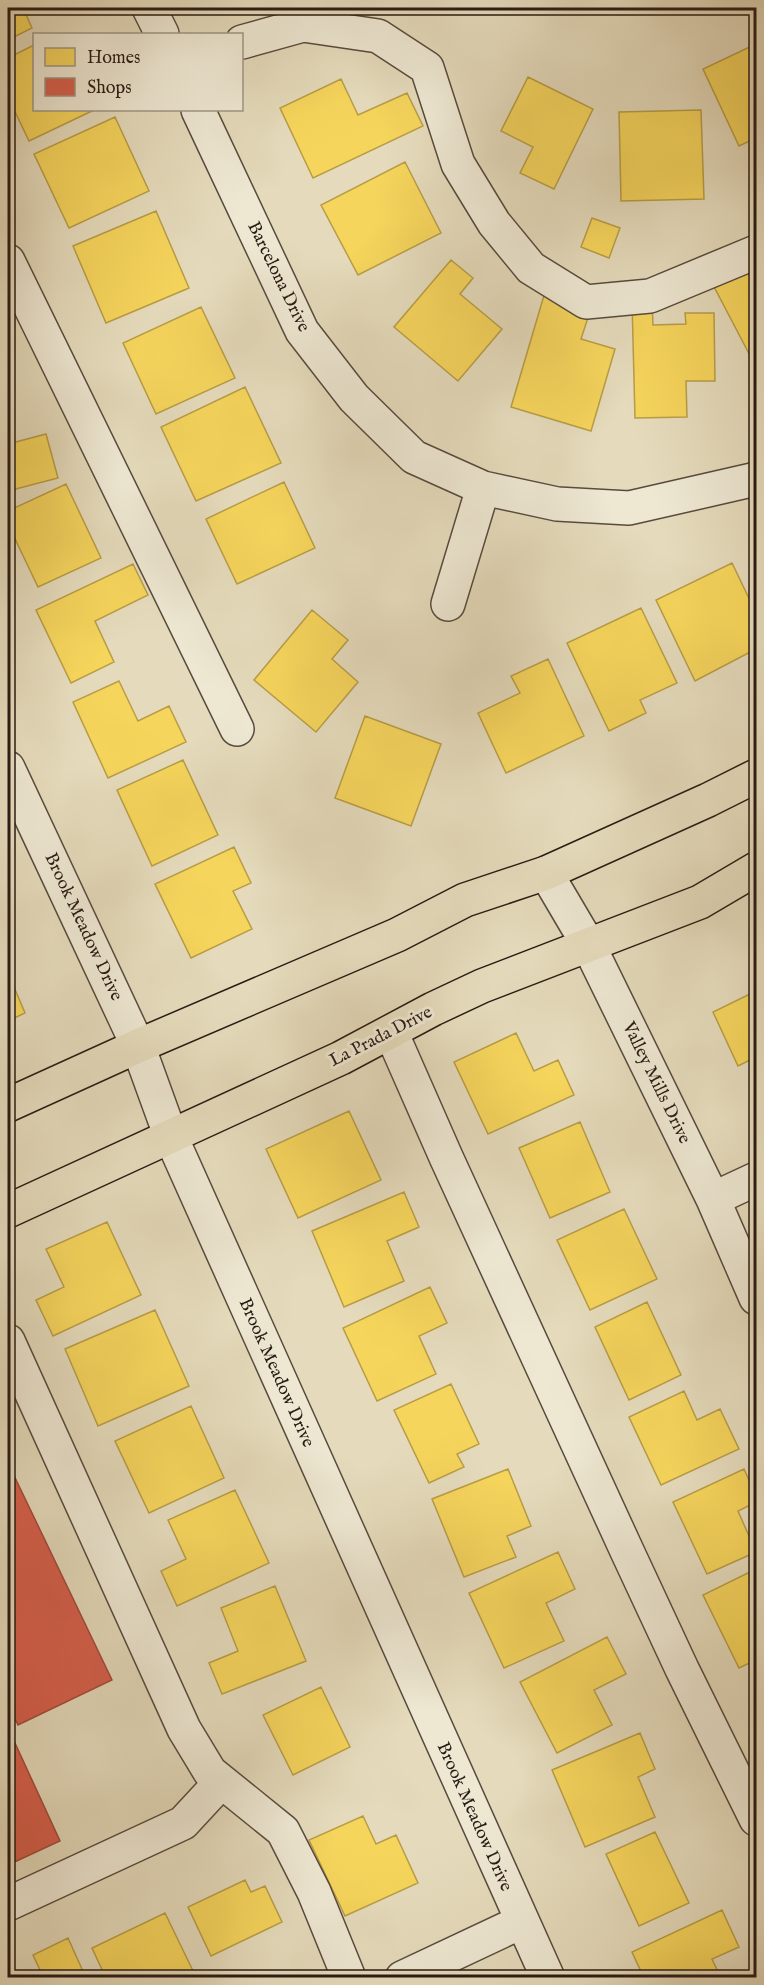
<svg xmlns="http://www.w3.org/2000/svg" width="764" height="1985" font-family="'IM FELL English',serif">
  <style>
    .homes { fill: #f6d55c; stroke: #b89d46; stroke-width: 1.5 }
    .shops { fill: #d6604d; stroke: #a24b3c; stroke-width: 1.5 }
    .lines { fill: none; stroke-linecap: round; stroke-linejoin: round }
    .minor-casing { stroke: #584b3e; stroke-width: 36 }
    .major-casing { stroke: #291b14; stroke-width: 36 }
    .minor { stroke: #eee8d3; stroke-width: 33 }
    .major { stroke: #e5dbbc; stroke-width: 33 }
    .labels { text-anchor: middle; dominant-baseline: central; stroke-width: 6; stroke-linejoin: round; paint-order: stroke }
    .street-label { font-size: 18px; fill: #291b14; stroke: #eee8d3 }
  </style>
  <rect width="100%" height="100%" fill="#e5dbbc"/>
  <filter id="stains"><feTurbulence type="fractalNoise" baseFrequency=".00333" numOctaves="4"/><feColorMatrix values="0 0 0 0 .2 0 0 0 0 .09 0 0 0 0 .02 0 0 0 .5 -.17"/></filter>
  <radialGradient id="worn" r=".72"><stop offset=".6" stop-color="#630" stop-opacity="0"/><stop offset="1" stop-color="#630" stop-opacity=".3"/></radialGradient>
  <path class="homes" d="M8,8H23L32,28L8,40Z
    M756,44V138L739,146L703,69Z
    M34,45V110H94L29,141L8,97V58Z
    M528,77L593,109L554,189L520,173L533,147L501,131Z
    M341,79L358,115L407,93L423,126L313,178L280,108Z
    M701,110L704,199L621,201L619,112Z
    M115,117L149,191L69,228L34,154Z
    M405,162L441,233L358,275L321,205Z
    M156,211L189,288L106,323L73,246Z
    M592,218L620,228L609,258L581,247Z
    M451,260L473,278L460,294L502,329L458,381L394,327Z
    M748,262L756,278V367L711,281Z
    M545,292L592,305L581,339L615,349L591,431L511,407Z
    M652,301L653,325L686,324L685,313H714L715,381H686L687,417L635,418L632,302Z
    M201,307L235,378L156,414L123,343Z
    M245,387L281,463L196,501L161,427Z
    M8,426L12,443L46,434L58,478L8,491Z
    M284,482L315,548L237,584L206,519Z
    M66,484L101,558L38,587L8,524V511Z
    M732,563L756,613V649L695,681L656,600Z
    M133,564L148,595L95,621L114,662L71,683L36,610Z
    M641,608L677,683L640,700L646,713L609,731L567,643Z
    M312,610L348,640L332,659L358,682L316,732L254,680Z
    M548,659L584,736L506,773L478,713L520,693L511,676Z
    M119,681L138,721L169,706L186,742L108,778L73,702Z
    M365,716L441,744L411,826L335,798Z
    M183,760L218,835L152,866L117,790Z
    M234,847L251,883L233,891L252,929L191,958L155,884Z
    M8,973L25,1013L8,1021Z
    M756,991V1057L738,1066L713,1012Z
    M516,1033L534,1071L558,1060L574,1095L488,1134L454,1062Z
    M349,1111L381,1180L298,1218L266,1149Z
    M580,1122L610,1192L550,1218L519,1148Z
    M404,1192L419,1227L387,1241L404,1281L344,1307L312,1231Z
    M624,1209L657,1279L590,1310L557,1240Z
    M107,1222L141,1295L53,1336L36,1300L64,1287L46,1249Z
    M430,1287L447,1323L419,1336L436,1374L377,1401L343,1328Z
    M647,1302L681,1375L629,1400L595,1327Z
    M155,1310L189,1386L98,1426L65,1349Z
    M451,1384L479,1444L457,1454L464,1467L429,1483L394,1410Z
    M684,1391L697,1420L720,1409L739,1449L661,1485L629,1417Z
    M191,1406L224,1478L149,1513L115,1441Z
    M508,1469L531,1526L507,1536L516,1557L464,1577L432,1499Z
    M744,1469L756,1496V1502L738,1511L756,1552L707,1574L673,1502Z
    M235,1490L269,1563L177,1606L161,1571L186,1559L168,1520Z
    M558,1552L575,1589L546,1603L564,1641L504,1668L469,1593Z
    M756,1569V1660L739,1668L703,1595Z
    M275,1586L306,1661L222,1694L209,1663L238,1651L221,1608Z
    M607,1637L626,1674L594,1690L612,1725L557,1753L520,1682Z
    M321,1687L350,1747L293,1775L263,1715Z
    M640,1733L655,1769L638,1777L655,1817L585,1847L552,1770Z
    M363,1816L376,1844L396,1835L418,1883L345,1916L309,1840Z
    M655,1832L689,1903L639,1926L606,1854Z
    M245,1880L251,1892L265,1886L282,1922L211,1956L188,1907Z
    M722,1910L739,1947L712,1959L721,1978H644L632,1952Z
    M165,1913L195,1975L190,1978H106L92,1948Z
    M68,1938L86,1978H25L40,1970L33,1955Z"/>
  <path class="shops" d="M8,1463L112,1680L18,1725L8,1704Z
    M15,1743L60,1841L8,1865V1747Z"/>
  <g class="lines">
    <defs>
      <path id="minor" d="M149,8L162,34
        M242,42L303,25L378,36L427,68L458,164L494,223L531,268L586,302L650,296L756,252
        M198,110L302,331L354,398L414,457L483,488L557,504L629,508L756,479
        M8,261L237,729
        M448,604L483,488
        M8,768L138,1046L171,1137L548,1978
        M546,873L589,946L713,1199L756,1298
        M391,1032L446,1157L627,1551L682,1669L756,1819
        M713,1199L756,1179
        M8,1341L184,1729L210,1772L283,1831L314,1892L349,1978
        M8,1904L183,1823L221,1782
        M402,1978L521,1922"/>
      <path id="major" d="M8,1105L138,1046L397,935L465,900L546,873L708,800L756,776
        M8,1211L341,1058L433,1009L482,986L700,902L756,869"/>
    </defs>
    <use href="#minor" class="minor-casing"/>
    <use href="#major" class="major-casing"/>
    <use href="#minor" class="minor"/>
    <use href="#major" class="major"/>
  </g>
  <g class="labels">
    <g class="street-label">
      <text transform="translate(278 277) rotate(64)">Barcelona Drive</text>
      <text transform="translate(83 927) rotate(65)">Brook Meadow Drive</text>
      <text transform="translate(381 1037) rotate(-27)">La Prada Drive</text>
      <text transform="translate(656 1083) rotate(64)">Valley Mills Drive</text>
      <text transform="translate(276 1373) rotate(66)">Brook Meadow Drive</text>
      <text transform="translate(474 1817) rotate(66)">Brook Meadow Drive</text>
    </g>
  </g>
  <rect width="764" height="1985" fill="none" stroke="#e5dbbc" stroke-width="30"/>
  <rect x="9" y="9" width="746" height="1967" fill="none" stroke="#291b14" stroke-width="3"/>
  <rect x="15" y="15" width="734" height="1955" fill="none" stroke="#291b14" stroke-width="1.5"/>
  <rect x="33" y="33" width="210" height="78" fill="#eee8d3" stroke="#9f9687" stroke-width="1.5"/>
  <rect x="45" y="48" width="30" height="18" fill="#f6d55c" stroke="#9f9687" stroke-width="1.5"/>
  <text x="87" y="63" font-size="18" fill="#291b14">Homes</text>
  <rect x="45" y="78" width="30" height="18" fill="#d6604d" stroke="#9f9687" stroke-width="1.5"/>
  <text x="87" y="93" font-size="18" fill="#291b14">Shops</text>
  <rect width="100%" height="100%" filter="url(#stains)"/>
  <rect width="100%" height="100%" fill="url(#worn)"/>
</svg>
